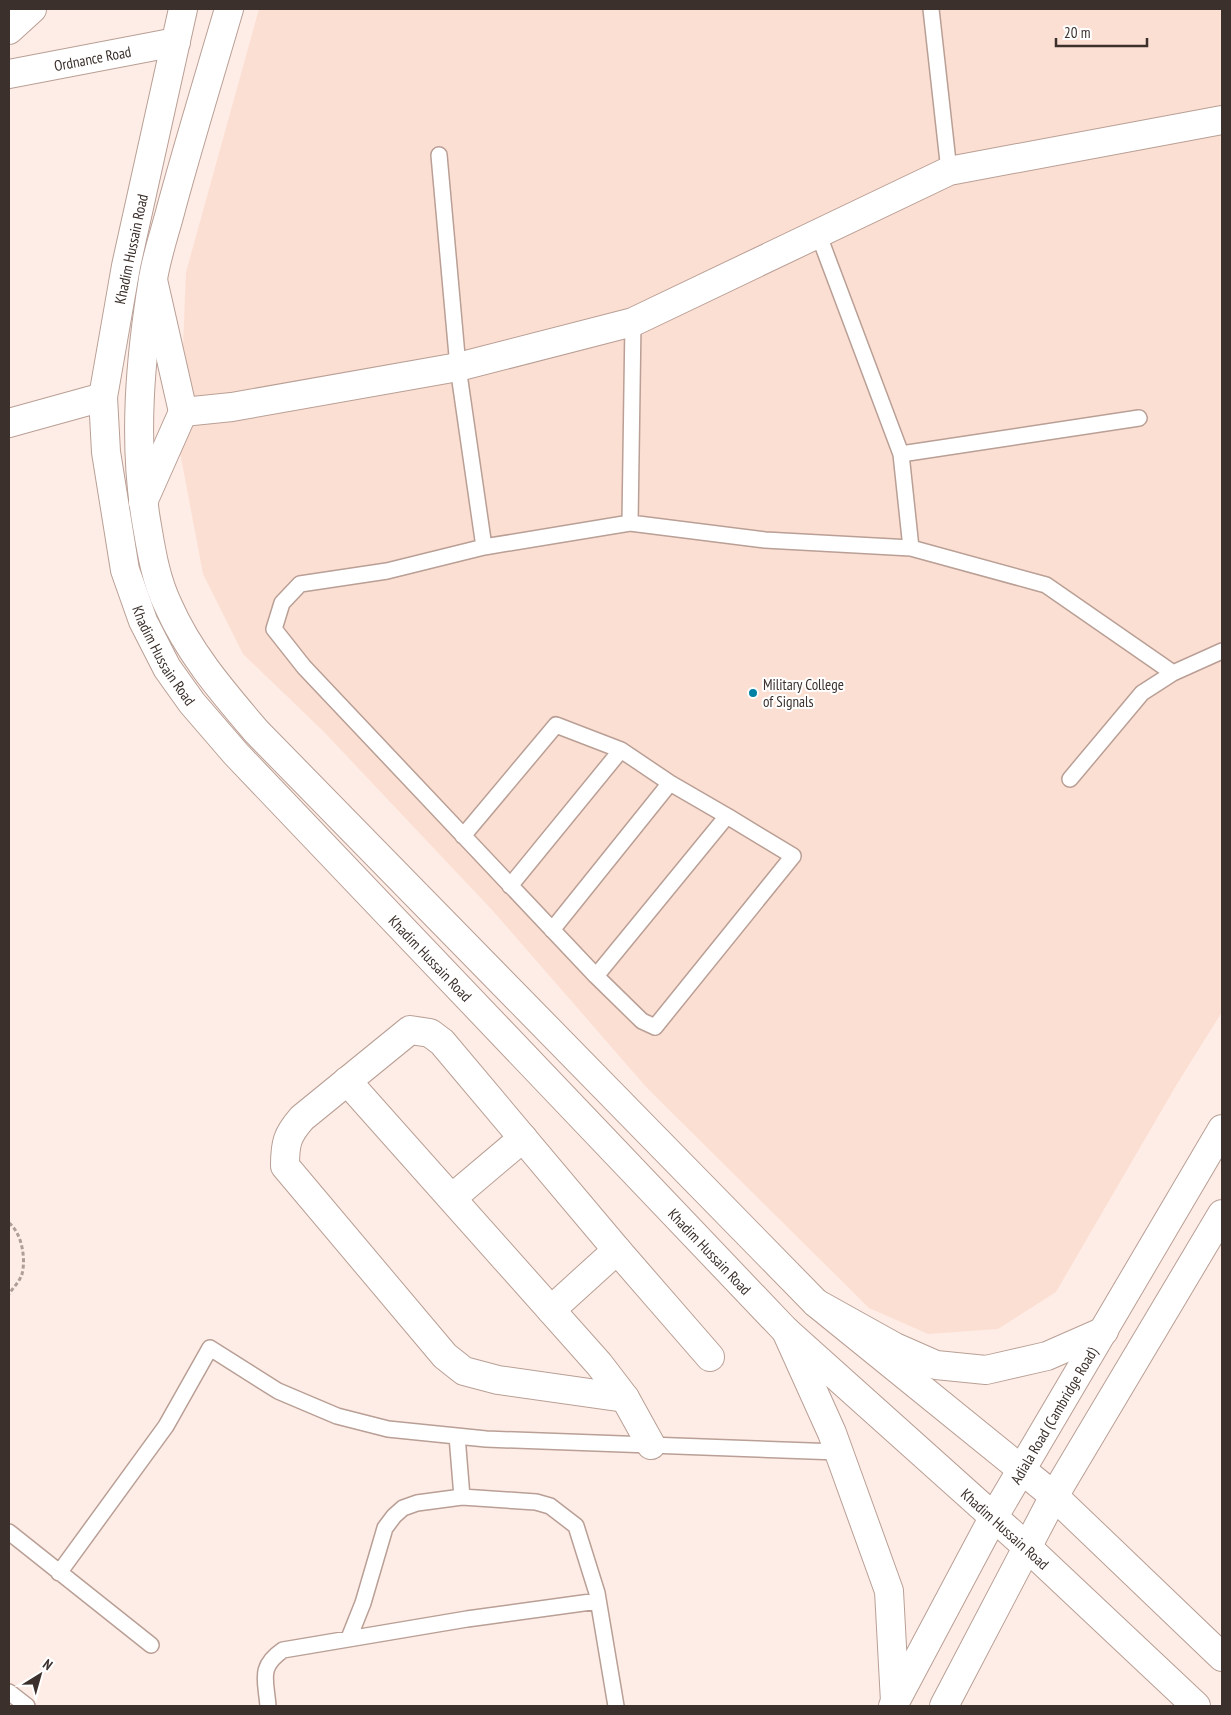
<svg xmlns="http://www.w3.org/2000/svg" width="1231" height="1715" font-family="'PT Sans Narrow',sans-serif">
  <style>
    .built { fill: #fcdfd3 }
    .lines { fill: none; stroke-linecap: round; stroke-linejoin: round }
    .service-casing { stroke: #b99f95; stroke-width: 18 }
    .minor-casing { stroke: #b99f95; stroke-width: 30 }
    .secondary-casing { stroke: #b99f95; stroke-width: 30 }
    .primary-casing { stroke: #b99f95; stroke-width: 30 }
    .path { stroke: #ad9e98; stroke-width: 3; stroke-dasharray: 4 2.5; stroke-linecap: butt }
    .service { stroke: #fff; stroke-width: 15 }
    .minor { stroke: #fff; stroke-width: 28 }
    .secondary { stroke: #fff; stroke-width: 28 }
    .primary { stroke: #fff; stroke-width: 28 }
    .poi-dot { fill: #0082a5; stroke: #fff; stroke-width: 2 }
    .labels { text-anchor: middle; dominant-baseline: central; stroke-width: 4; stroke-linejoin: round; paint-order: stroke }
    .street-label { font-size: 15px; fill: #3b302c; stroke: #fff }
    .poi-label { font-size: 15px; fill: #3b302c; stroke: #fff; text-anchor: start }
  </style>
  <rect width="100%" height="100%" fill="#feede6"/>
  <path class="built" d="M259,9H1222V1012L1177,1084L1056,1292L998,1329L928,1334L869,1308L647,1088L493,911L324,732L243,654L203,574L179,447L186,272Z"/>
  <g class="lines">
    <defs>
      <path id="service" d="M931,9L949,171
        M439,155L458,367L484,547
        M818,233L901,454L911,548
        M901,454L1139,418
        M630,523L633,322
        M1070,779L1142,693L1173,673L1222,651
        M463,836L556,725L621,750
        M510,886L621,750L670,783
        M552,930L670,783L727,816
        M596,976L727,816L793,856L655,1027L642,1021L596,976L304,667L274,629L282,603L300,584L387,571L484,547L630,523L765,540L911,548L1046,585L1173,673
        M457,1436L462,1497
        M9,1532L151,1645
        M59,1573L166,1426L210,1348L278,1391L337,1416L388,1429L486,1439L838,1452
        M349,1638L363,1603L385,1528L394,1516L403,1508L417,1503L462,1497L536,1502L550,1506L576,1526L597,1593L616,1706
        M9,1692L27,1706
        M268,1706C266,1680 258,1667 283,1650L467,1619L598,1601"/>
      <g id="minor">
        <path d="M9,30L32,9"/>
        <path id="s1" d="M9,74L176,42"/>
        <path d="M153,280L183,412L232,407L458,367L633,322L949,171L1222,120"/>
        <path d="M9,423L103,397"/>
        <path d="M143,502L183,412"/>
        <path d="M347,1081L599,1364L625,1398L651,1445"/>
        <path d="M452,1198L523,1138"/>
        <path d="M551,1310L617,1250"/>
        <path d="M625,1398L498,1380L464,1371L445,1356L285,1166C285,1143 287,1135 302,1118L410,1030L430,1033L442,1042L617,1250L710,1357"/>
        <path d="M1054,1496L1222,1657"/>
        <path d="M1027,1547L1196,1706"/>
      </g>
      <g id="secondary">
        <path id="s2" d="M183,9L126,266L103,397L106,452L125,570L143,621L167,668L192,703L236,754L786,1331L1027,1547"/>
        <path d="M229,9C210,74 190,139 172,205C166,229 157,254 153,279C140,359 133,440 146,520C151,549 155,578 168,605C189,653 222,691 256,731L816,1303L1054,1496"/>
        <path id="s3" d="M893,1706L993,1518L1222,1129"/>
        <path d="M944,1706L1054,1496L1222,1214"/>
      </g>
      <path id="primary" d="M816,1303L895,1347L936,1365L986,1370L1047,1356L1104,1331
        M786,1331L832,1433L889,1591L895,1702"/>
    </defs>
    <use href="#service" class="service-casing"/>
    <use href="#minor" class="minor-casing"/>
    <use href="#secondary" class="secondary-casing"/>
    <use href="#primary" class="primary-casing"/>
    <path class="path" d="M9,1223C22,1233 26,1259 22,1274C20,1281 13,1288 9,1294"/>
    <use href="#service" class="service"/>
    <use href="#minor" class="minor"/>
    <use href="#secondary" class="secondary"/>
    <use href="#primary" class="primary"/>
  </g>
  <circle class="poi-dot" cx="753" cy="693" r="5"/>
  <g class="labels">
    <g class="street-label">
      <text stroke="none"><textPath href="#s1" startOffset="85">Ordnance Road</textPath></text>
      <text transform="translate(131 249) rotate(-78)">Khadim Hussain Road</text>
      <text stroke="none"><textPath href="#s2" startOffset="665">Khadim Hussain Road</textPath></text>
      <text stroke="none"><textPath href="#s2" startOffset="1070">Khadim Hussain Road</textPath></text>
      <text stroke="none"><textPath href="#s2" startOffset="1475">Khadim Hussain Road</textPath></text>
      <text stroke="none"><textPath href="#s3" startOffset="332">Adiala Road (Cambridge Road)</textPath></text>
      <text transform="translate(1005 1529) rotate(42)">Khadim Hussain Road</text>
    </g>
    <g class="poi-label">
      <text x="763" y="684">Military College<tspan x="763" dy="17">of Signals</tspan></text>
    </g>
  </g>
  <rect width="1231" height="1715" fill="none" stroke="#3b302c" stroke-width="20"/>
  <g transform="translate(40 1675) rotate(37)" stroke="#ffffff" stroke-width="4" paint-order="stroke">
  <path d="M0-4L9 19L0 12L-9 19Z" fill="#3b302c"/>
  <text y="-8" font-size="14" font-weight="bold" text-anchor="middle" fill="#3b302c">N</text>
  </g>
  <path d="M1056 38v8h91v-8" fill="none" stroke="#3b302c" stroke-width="2.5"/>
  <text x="1064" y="38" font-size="15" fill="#3b302c" stroke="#ffffff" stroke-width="4" paint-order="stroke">20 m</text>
</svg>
